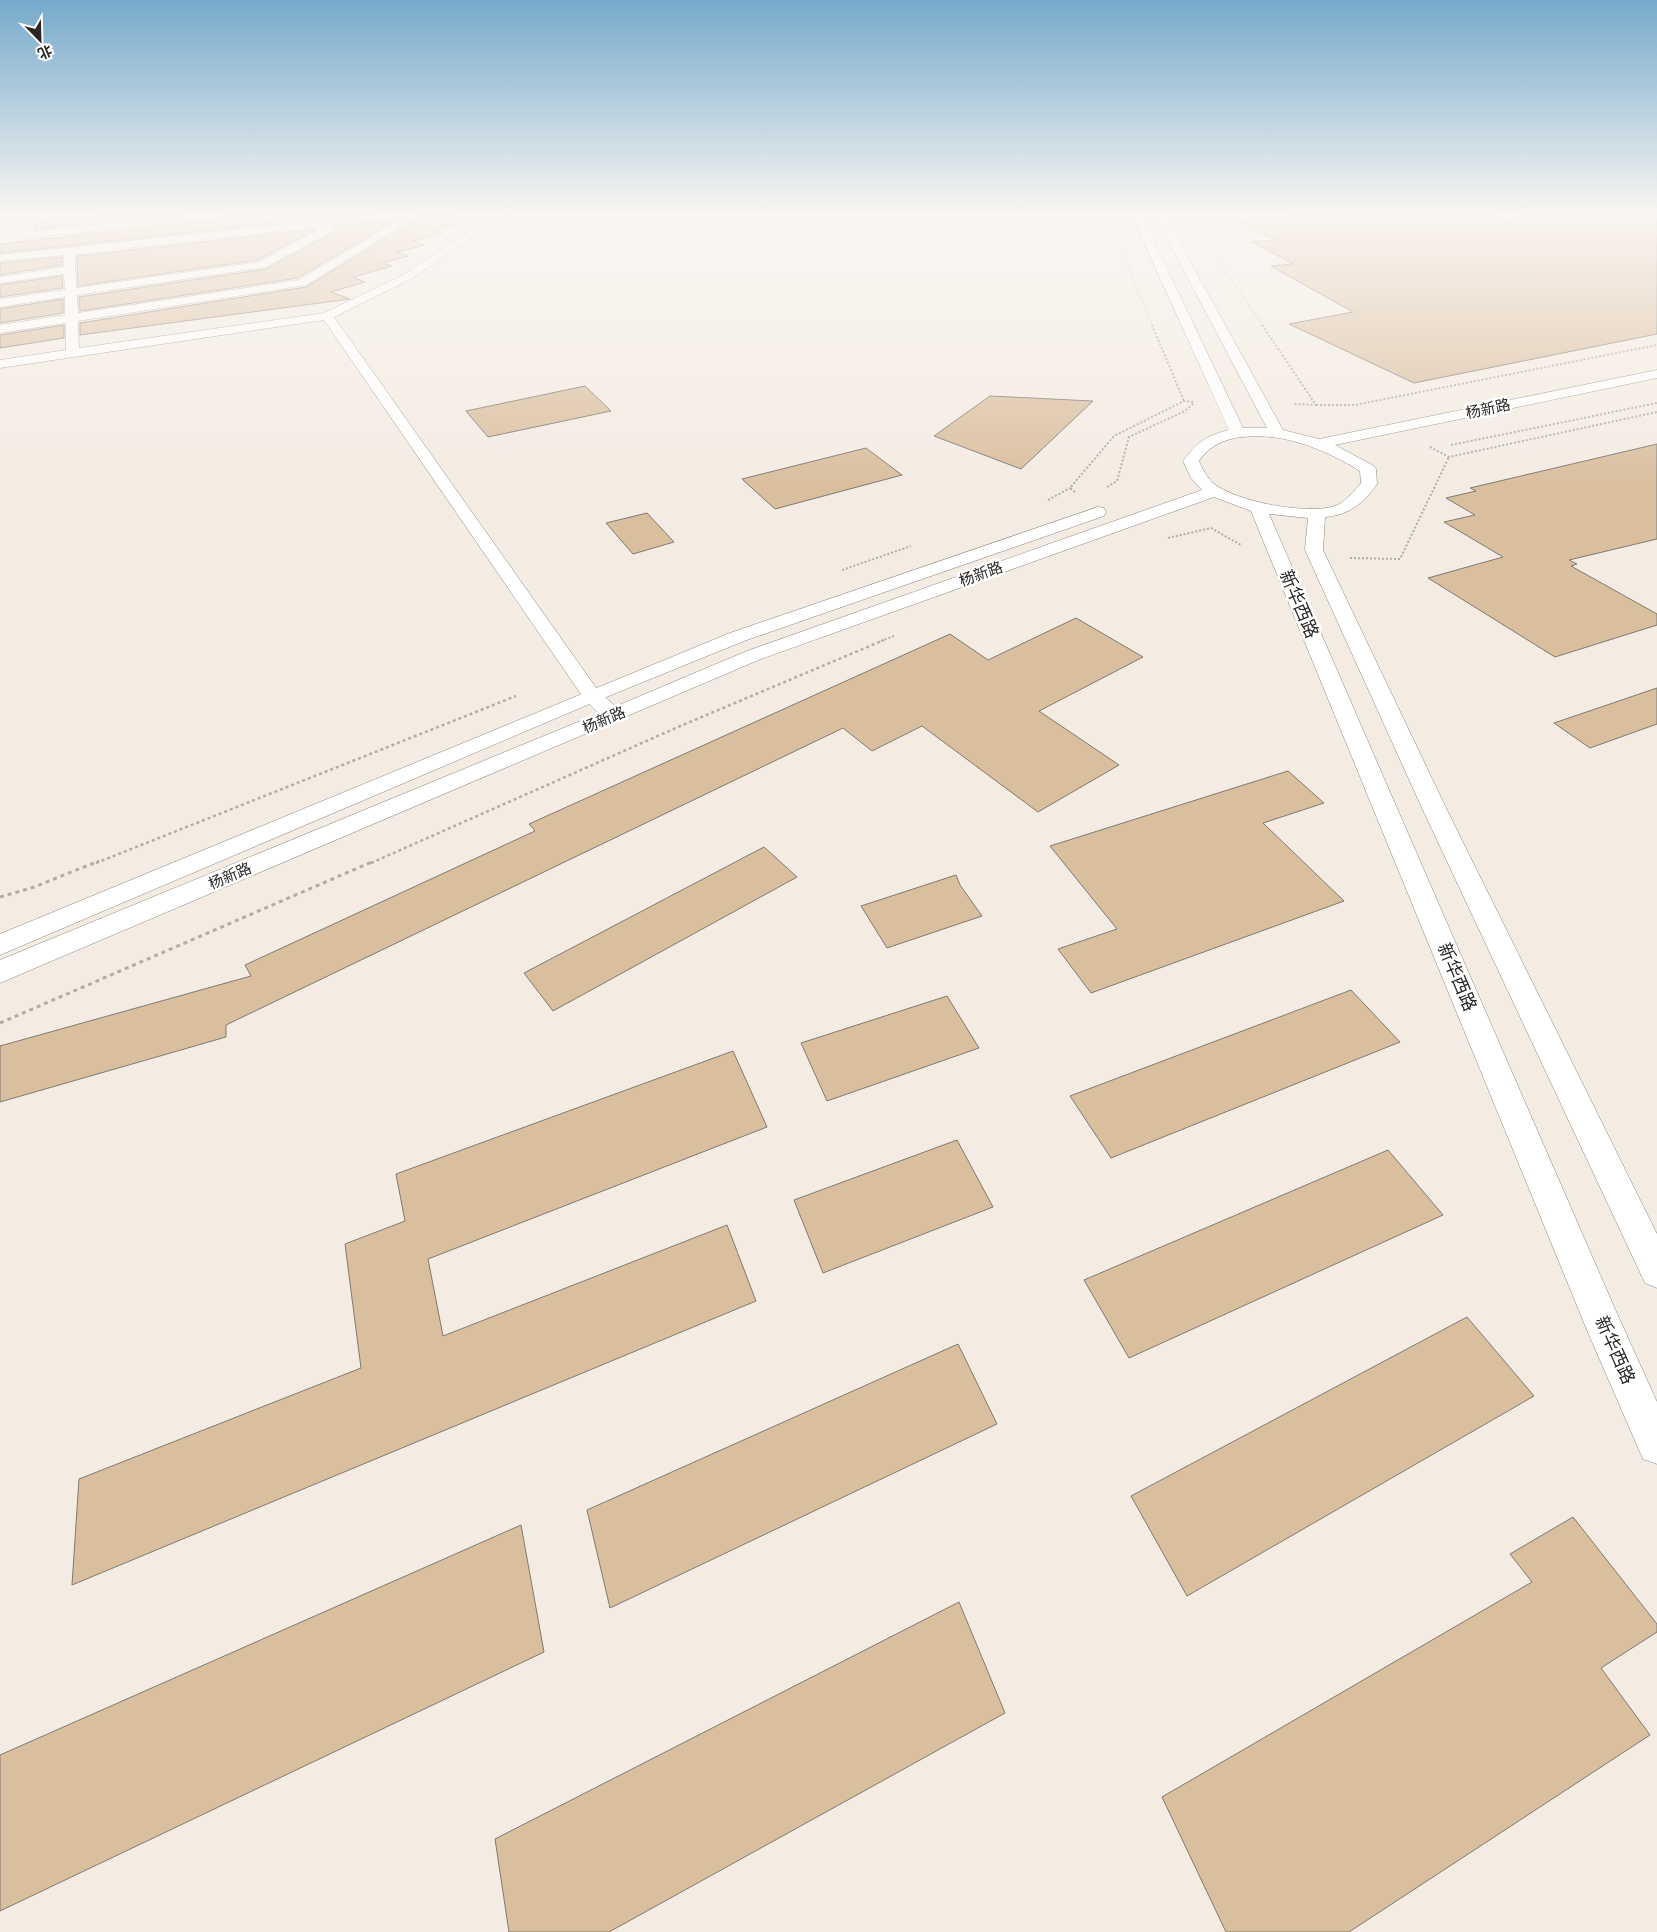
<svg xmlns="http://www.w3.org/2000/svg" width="1657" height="1932" font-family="Figtree,'Noto Sans SC',sans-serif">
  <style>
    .building { fill: #dabf9f; stroke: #7f7971 }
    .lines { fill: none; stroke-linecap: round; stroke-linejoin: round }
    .street-casing { stroke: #8c867e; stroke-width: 1 }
    .secondary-casing { stroke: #8c867e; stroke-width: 1 }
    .path-far3 { stroke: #b3aca5; stroke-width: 1; stroke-dasharray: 1 1; stroke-linecap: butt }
    .path-far2 { stroke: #b3aca5; stroke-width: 2; stroke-dasharray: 2 2; stroke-linecap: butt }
    .path-far1 { stroke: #b3aca5; stroke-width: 2.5; stroke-dasharray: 3 3; stroke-linecap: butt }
    .path { stroke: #b3aca5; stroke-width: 3; stroke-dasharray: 4 4; stroke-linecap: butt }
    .street { fill: #fff; fill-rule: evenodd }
    .secondary { fill: #fff; fill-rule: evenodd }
    .labels { text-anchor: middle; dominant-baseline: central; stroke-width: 5; stroke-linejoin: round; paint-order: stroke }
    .far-street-label { font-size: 15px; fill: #292623; stroke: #fff }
    .street-label { font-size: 18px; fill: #292623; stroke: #fff }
  </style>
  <rect width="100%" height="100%" fill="#f4ece3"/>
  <path class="building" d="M114,214H170L34,229L36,222Z
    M232,214H356L0,253V244L225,219Z
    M416,214H455L457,224L434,230L442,233L413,241L425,245L397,252L408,256L383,263L392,266L353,277L365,282L331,292L350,299L80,335V323L306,287L415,220Z
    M1305,214H1488L1523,226L1524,214H1657V334L1414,383L1289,324L1353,312L1271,266L1293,264L1252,242L1275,240L1237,221Z
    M394,221L298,278L80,311L79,297L266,269L334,232L335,226Z
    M316,229L258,260L78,286L77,256Z
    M62,257V265L0,275V263Z
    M62,276L63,288L0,297V285Z
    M63,299V313L0,323V309Z
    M64,325V338L0,348V335Z
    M585,386L611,411L488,437L466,411Z
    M990,396L1093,401L1021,469L934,436Z
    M1657,444V539L1569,560L1577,564L1571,566L1657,614V625L1555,657L1428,578L1503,557L1444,522L1475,515L1446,498L1476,491L1470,488Z
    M866,448L902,475L775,509L742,479Z
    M647,513L674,542L633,554L606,523Z
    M1076,618L1143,657L1039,711L1119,765L1038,812L922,726L872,751L843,728L226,1025V1037L0,1102V1046L251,976L245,965L535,831L529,824L950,634L988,660Z
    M1657,688V724L1590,748L1554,723Z
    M1288,771L1324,803L1263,823L1344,901L1091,993L1058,949L1117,929L1050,846Z
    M764,847L797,877L553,1011L524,973Z
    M956,875L960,885L982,916L887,948L861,906Z
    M1351,990L1400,1042L1111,1158L1070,1096Z
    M947,996L979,1048L827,1101L801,1043Z
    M733,1051L767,1127L428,1259L443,1336L727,1225L756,1301L72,1585L79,1479L361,1368L345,1244L405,1221L396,1174Z
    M957,1140L993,1207L823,1273L794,1200Z
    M1388,1150L1443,1215L1129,1358L1084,1280Z
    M1467,1317L1534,1396L1187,1596L1131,1496Z
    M958,1344L997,1424L610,1608L587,1510Z
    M1573,1517L1657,1624V1632L1601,1668L1650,1735L1349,1932H1226L1162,1797L1532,1582L1510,1554Z
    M521,1525L544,1652L0,1911V1755Z
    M959,1602L1005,1713L609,1932H509L495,1839Z"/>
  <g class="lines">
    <defs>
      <path id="street" d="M192,214H230L225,217L26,238L21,235L26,232Z
        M377,214H414V218L306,285L78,321L79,348L324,313L405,274L495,214H507L413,278L334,317L599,692L626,715L623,720C606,724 596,710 585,700L324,320L0,368V360L66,350V323L0,333V325L65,315V297L0,307V299L65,290L64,274L0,283V277L64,267V255L0,261V255ZM402,218L299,280L78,313L77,295L266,267L333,230L334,228L331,225ZM325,226L259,262L76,288L75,254Z"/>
      <path id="secondary" d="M1131,214H1141L1243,428H1267L1154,214H1164L1283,430L1319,439L1657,370V378L1335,445L1374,466L1376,469L1377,484C1364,503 1349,515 1325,517L1323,550L1446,808L1657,1234V1288L1645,1283L1422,808L1305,550L1308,518L1269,514L1615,1309L1657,1402V1464L1643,1459L1589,1335L1251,511L1214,497L761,659L0,983V960L607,710L747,651L1202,490L1191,478L1183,461C1196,443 1207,435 1229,430ZM1272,437C1304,441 1334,455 1360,471L1361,483C1354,491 1346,502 1335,506C1307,515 1236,502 1213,483C1206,476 1203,470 1199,461C1216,436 1245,435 1272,437Z
        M1098,507L1104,508L1106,512L1104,516L744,641L599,700L0,955V934L730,633Z"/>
    </defs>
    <use href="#street" class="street-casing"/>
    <use href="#secondary" class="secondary-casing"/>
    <path class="path-far3" d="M1106,214L1111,225
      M1114,233L1153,326
      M1202,236L1263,326"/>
    <path class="path-far2" d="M1152,325L1184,401
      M1262,325L1316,405L1293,404
      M1316,405H1355L1657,345
      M1451,445L1657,403
      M1430,447L1449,457L1657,412
      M1107,487L1117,481L1129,437L1185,411L1194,403
      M1075,492L1070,488L1114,436L1184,401L1194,402
      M1048,500L1070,488
      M1168,538L1211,528L1241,545
      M1350,558L1400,559L1449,457
      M842,570L911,546
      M881,641L894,636"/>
    <path class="path-far1" d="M96,863L516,696
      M371,863L678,727L884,640"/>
    <path class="path" d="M0,897L34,887L99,861
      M0,1023L374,861"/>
    <use href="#street" class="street"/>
    <use href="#secondary" class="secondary"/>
  </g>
  <linearGradient id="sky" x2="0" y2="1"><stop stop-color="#76aacc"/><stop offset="0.44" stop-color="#faf6f2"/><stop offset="1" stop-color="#faf6f2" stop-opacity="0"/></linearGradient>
  <rect width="1657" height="485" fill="url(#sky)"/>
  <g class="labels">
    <g class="far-street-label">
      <text transform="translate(1488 409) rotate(-12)">杨新路</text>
      <text transform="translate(981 574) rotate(-20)">杨新路</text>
      <text transform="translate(604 720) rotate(-23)">杨新路</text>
      <text transform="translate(230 876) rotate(-23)">杨新路</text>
    </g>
    <g class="street-label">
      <text transform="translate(1299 604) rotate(67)">新华西路</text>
      <text transform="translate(1457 977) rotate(67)">新华西路</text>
      <text transform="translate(1615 1350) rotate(66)">新华西路</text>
    </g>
  </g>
  <g transform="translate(40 40) rotate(157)" stroke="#ffffff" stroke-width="4" paint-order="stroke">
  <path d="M0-4L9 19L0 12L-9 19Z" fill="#292623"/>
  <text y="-8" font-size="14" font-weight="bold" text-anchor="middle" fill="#292623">北</text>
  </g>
</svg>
